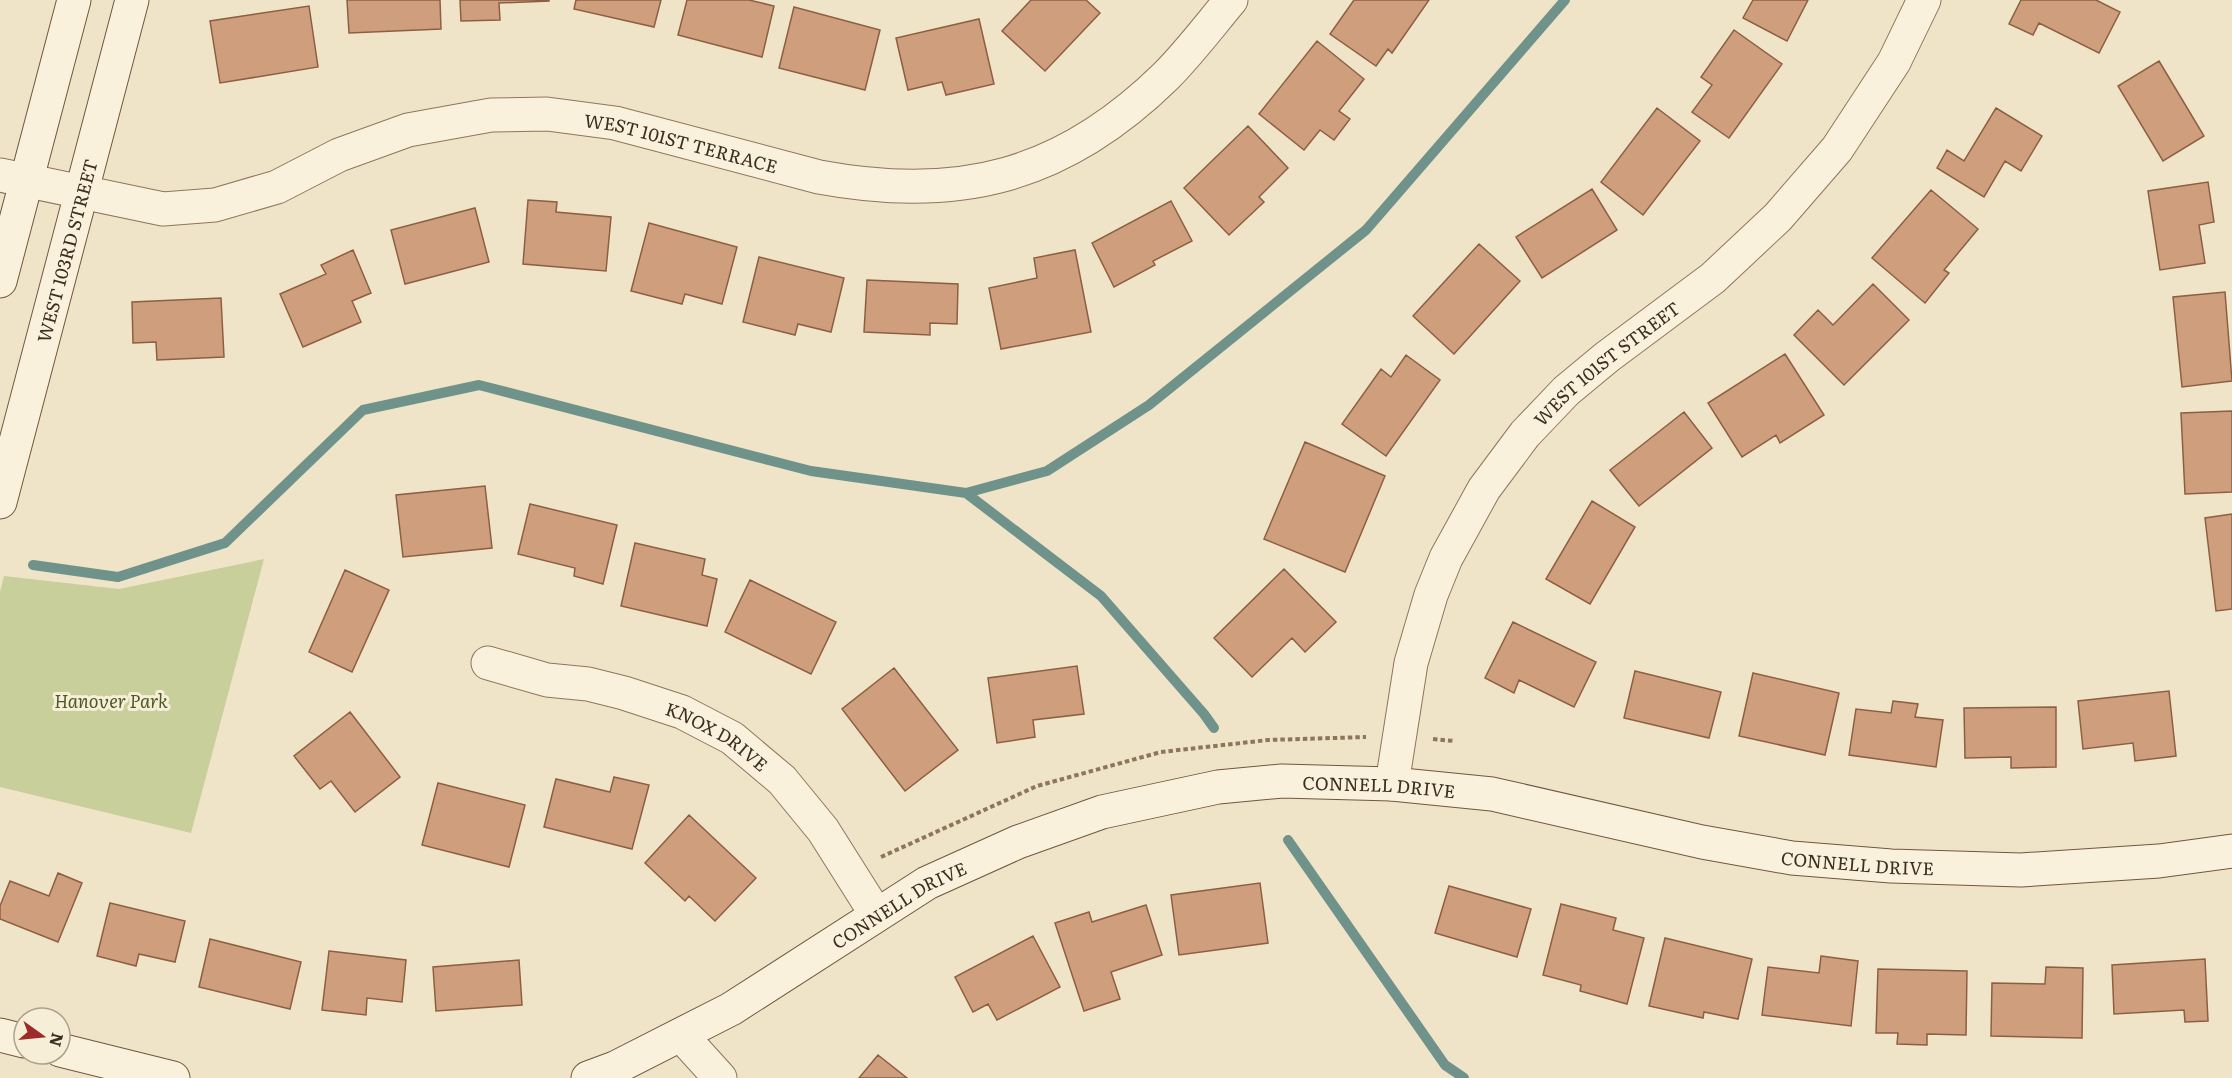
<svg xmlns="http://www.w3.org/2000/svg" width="2232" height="1078" font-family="Literata,serif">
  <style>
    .green { fill: #c9cf9b }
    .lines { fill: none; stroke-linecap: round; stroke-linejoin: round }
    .stream { stroke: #6f938a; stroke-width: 10 }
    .building { fill: #cf9f7d; stroke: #8d5f41; stroke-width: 1.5 }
    .street-casing { stroke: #8d765c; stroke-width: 35 }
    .secondary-casing { stroke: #6f573f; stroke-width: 35 }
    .path { stroke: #8d765c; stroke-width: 4; stroke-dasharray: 4.5 3; stroke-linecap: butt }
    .street { stroke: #faf1dc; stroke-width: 33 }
    .secondary { stroke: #faf1dc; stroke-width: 33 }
    .labels { text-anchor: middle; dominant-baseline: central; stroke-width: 6; stroke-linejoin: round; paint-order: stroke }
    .street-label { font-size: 18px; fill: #3d2e20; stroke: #f7eed8 }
    .park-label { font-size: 18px; font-style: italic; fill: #4d5a26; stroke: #f7eed8 }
  </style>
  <rect width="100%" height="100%" fill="#f0e4c8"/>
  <path class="green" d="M264,559L191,833L0,787V592L4,576L119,589Z"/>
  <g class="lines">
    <path class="stream" d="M966,493L1101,596L1204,714L1214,728
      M33,565L118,577L225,543L363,410L479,385L811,471L966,493L1047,471L1149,405L1366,230L1565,0
      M1288,840L1445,1065L1464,1078"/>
  </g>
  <path class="building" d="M347,0H440L441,29L349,33Z
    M460,0H549V1L499,3L500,20L461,21Z
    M576,0H661L654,27L574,9Z
    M687,0H749L774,6L762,57L678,35Z
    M1031,0H1086L1100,13L1045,71L1002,31Z
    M1354,0H1429L1392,53L1388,49L1376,66L1330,34Z
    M1753,0H1808L1787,41L1743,18Z
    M2021,0H2096L2120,12L2099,53L2039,23L2033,35L2009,24Z
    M309,6L318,67L220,83L210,21Z
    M794,7L880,30L865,90L779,68Z
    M979,19L994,84L946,95L942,82L908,90L896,38Z
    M1734,30L1782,64L1729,138L1692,112L1712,85L1701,77Z
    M1317,41L1364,79L1339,111L1350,119L1334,140L1320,130L1304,150L1259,114Z
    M2159,61L2204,136L2163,161L2118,86Z
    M1657,108L1700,141L1643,215L1601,182Z
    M1996,108L2042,136L2021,171L2005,161L1984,197L1937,168L1947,150L1964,161Z
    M1248,126L1288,168L1259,197L1264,202L1229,235L1184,188Z
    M2208,182L2214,222L2199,225L2205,263L2160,270L2148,191Z
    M1592,189L1617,230L1542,278L1516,237Z
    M1931,190L1978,229L1944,270L1949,273L1925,303L1872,258Z
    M528,200L557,202L556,212L611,217L606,271L523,264Z
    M1171,201L1192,241L1153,261L1155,265L1114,287L1092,243Z
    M475,208L489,262L405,284L391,230Z
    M649,223L737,247L722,304L685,294L682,304L631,291Z
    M1479,244L1520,281L1454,354L1413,316Z
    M353,250L371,293L352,301L361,322L303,347L280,294L326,274L321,265Z
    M1075,250L1091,332L1001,349L989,288L1037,278L1034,258Z
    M759,257L844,278L831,332L798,324L795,335L743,322Z
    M867,280L958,284L957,324L930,323V335L864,332Z
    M1873,284L1909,320L1844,385L1794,335L1818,310L1833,325Z
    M2225,292L2232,381L2182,387L2173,297Z
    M221,298L224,357L157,360L156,342L133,343L132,302Z
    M1785,354L1824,415L1780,443L1776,435L1742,457L1708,403Z
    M1406,355L1440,380L1386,456L1342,424L1381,369L1391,377Z
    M2232,411V492L2185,494L2181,413Z
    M1684,412L1712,448L1639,506L1610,470Z
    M1305,442L1385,476L1345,572L1264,539Z
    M485,486L492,548L403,557L396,495Z
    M1592,501L1635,527L1590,604L1546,579Z
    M530,504L617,525L603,584L574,576L575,568L518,554Z
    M2232,514V609L2216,611L2205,518Z
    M635,543L705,559L702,575L717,579L707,626L621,606Z
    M1284,569L1336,622L1305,652L1292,638L1252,677L1214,638Z
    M345,570L389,590L352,672L309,652Z
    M750,580L836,622L811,674L725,632Z
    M1513,622L1596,662L1574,707L1519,680L1514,693L1485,678Z
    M1077,666L1084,714L1033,720L1035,737L997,743L988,678Z
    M894,668L958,750L905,791L842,709Z
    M1635,671L1721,692L1709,738L1624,718Z
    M1753,673L1839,693L1825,755L1739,736Z
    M2169,691L2176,756L2135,761L2133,743L2083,749L2078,701Z
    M1893,701L1918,704L1915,717L1943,720L1936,767L1849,755L1856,709L1891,713Z
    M2056,707V767L2011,768V757L1965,758L1964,708Z
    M350,712L400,777L355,812L331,781L320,789L294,756Z
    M614,777L649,785L632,849L544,827L556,779L610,792Z
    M438,783L525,805L509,867L422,845Z
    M689,815L756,878L715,921L689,896L685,901L645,863Z
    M58,873L82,883L58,942L0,919V906L10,881L49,896Z
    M1260,883L1268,943L1179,955L1171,895Z
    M1449,886L1531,909L1517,957L1435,933Z
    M110,903L185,921L175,962L139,954L136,966L97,956Z
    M1561,904L1616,918L1613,930L1644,938L1627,1004L1580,991L1581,985L1543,975Z
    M1146,905L1162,955L1111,972L1120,999L1084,1011L1055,923L1089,912L1092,922Z
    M1033,936L1060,987L997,1020L988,1004L973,1012L955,977Z
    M1665,938L1752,959L1738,1019L1704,1012L1703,1018L1649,1006Z
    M210,939L301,962L290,1009L199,987Z
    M329,951L406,960L402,1002L367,998L366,1015L322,1010Z
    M1821,956L1858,961L1851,1026L1762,1015L1768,967L1819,973Z
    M2205,959L2208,1021L2185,1022L2184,1010L2114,1014L2112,965Z
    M519,960L522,1005L436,1011L433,967Z
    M2046,967L2083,968L2082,1038L1991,1036L1992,983L2045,984Z
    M1878,969L1967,971L1966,1035L1927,1034V1045L1897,1044L1898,1033H1876Z
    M878,1055L907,1078H859Z"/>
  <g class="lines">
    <defs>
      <g id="street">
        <path id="s1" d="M0,175L163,209L215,205L277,187L339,155L408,130L491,115L547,114L615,123L819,177C959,203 1063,177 1166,76C1189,53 1210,25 1231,0"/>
        <path id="s2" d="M488,663L547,680L588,684L624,693L682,712L732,738L782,780L823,830L876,914"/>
        <path id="s3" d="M1392,784L1411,663L1431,595L1446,558L1484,489L1525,434L1566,391L1607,357L1713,278L1778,217L1837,149L1894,62L1924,0"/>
        <path d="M681,1035L720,1078"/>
      </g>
      <g id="secondary">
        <path d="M0,281L74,0"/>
        <path id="s4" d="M0,502L132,0"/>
        <path d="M0,1035L24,1041"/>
        <path d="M60,1050L173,1078"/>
        <path id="s5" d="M588,1078L615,1068L731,1009L927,883L1018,842L1102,812L1218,787L1282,781L1392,784L1492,794L1702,842L1792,858L1891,866L2021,870L2159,861L2232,851"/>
      </g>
    </defs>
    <use href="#street" class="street-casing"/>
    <use href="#secondary" class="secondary-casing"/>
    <path class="path" d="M1433,739L1454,741
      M881,857L1037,786L1161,752L1268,740L1366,737"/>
    <use href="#street" class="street"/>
    <use href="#secondary" class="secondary"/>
  </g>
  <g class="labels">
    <g class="street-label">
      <text stroke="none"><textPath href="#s1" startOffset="704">WEST 101ST TERRACE</textPath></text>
      <text stroke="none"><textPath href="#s4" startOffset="260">WEST 103RD STREET</textPath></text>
      <text stroke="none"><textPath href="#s3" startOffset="489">WEST 101ST STREET</textPath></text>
      <text stroke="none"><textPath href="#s2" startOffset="243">KNOX DRIVE</textPath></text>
      <text stroke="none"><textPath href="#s5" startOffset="861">CONNELL DRIVE</textPath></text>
      <text stroke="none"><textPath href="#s5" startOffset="1347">CONNELL DRIVE</textPath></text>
      <text stroke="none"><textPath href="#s5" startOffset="357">CONNELL DRIVE</textPath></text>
    </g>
    <g class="park-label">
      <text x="111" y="700">Hanover Park</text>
    </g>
  </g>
  <g transform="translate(42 1036) rotate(105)"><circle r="28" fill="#f7eed8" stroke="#ada18e" stroke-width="1.5"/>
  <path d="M0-4.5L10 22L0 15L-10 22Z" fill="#9e2a2b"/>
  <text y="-9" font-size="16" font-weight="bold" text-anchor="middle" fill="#3d2e20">N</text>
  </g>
</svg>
